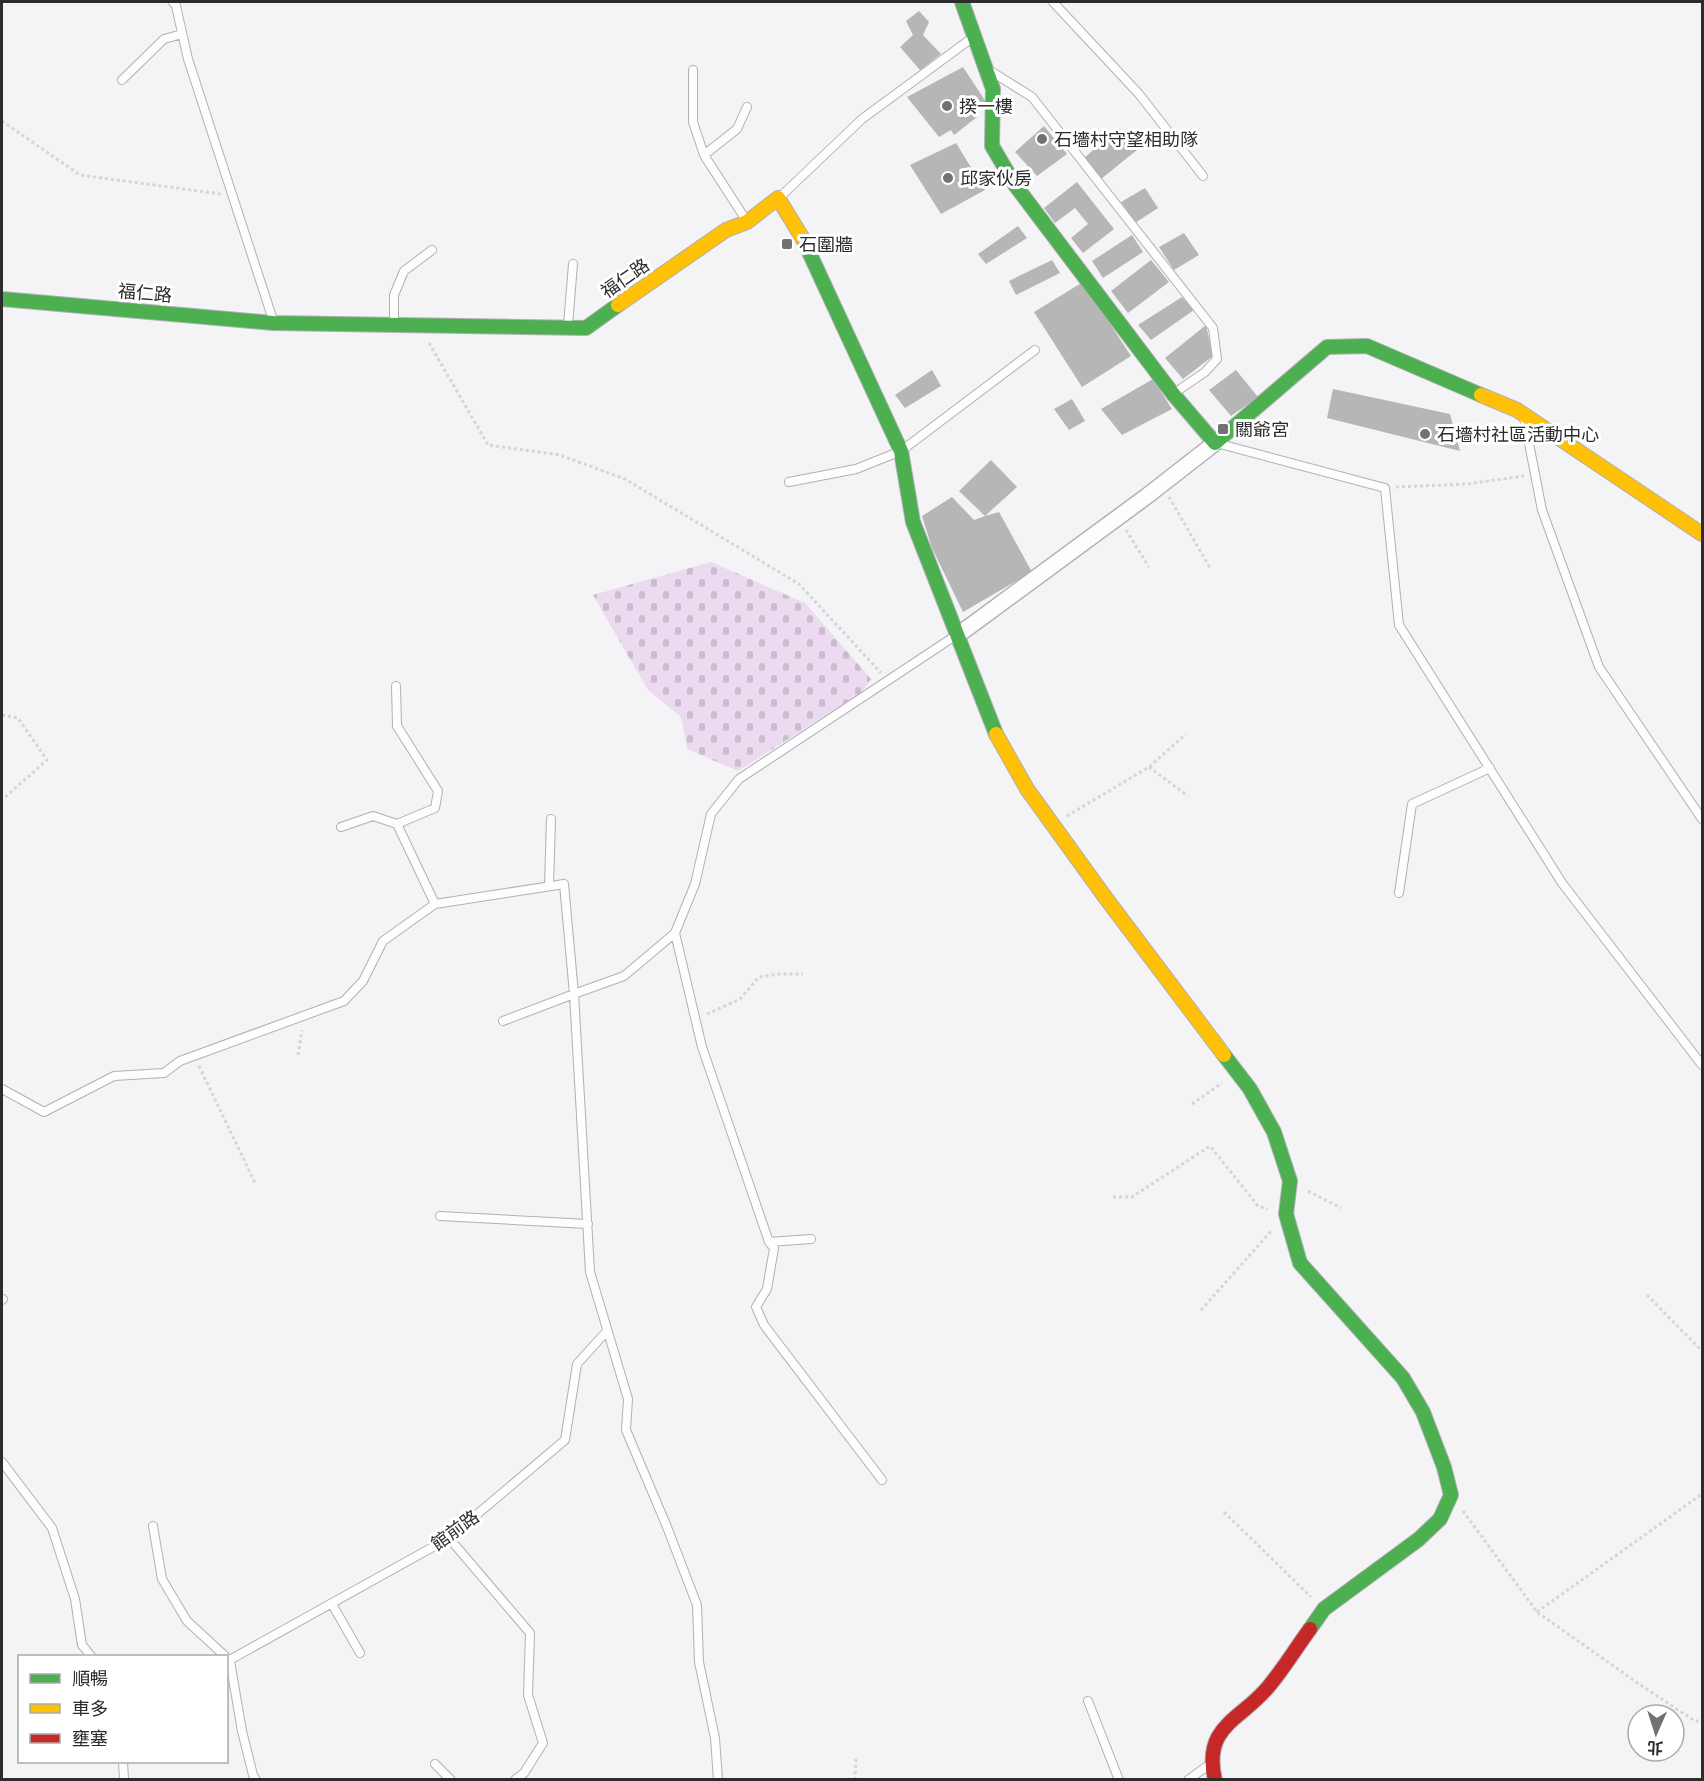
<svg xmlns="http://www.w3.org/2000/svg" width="1704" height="1781" font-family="'Asap Condensed','Noto Sans TC',sans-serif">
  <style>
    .cemetery { fill: url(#cemetery-stones) }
    .building { fill: #b7b6b7 }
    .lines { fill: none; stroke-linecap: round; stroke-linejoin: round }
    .lane-casing { stroke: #b1b0b2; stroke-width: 10 }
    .street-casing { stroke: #b1b0b2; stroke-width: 18 }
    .fast-casing { stroke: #b1b0b2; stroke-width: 16 }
    .slow-casing { stroke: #b1b0b2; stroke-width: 16 }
    .jam-casing { stroke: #b1b0b2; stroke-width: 16 }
    .path { stroke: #d6d5d6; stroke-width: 3; stroke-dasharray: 3 3; stroke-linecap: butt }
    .lane { stroke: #fdfdfe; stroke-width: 8 }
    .street { stroke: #fdfdfe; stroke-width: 15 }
    .fast { stroke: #4caf50; stroke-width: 14 }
    .slow { stroke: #ffc107; stroke-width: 14 }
    .jam { stroke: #c62828; stroke-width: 14 }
    .poi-dot { fill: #737273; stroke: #fff; stroke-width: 2 }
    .labels { text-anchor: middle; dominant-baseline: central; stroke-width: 6; stroke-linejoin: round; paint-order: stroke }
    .poi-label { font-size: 18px; fill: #2d2c2d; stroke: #fff; text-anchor: start }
    .street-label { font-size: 18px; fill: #2d2c2d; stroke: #fff }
  </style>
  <defs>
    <pattern id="cemetery-stones" width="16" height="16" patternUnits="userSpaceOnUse" patternTransform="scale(1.5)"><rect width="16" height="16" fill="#ecdaf0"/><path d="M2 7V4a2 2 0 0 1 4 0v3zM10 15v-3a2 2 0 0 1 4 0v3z" fill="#cbbbce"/></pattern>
  </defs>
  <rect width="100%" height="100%" fill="#f4f3f5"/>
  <path class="cemetery" d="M711,562L805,603L871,679L862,692L738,771L687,749L681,717L648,690L593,595Z"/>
  <path class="building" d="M919,11L929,22L923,35L941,54L920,70L900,47L913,35L906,21Z
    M963,67L986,102L974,111L977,117L954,135L951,130L939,137L907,97Z
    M1044,126L1067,154L1037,176L1015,152Z
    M1119,128L1137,150L1101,179L1084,158Z
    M956,143L985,190L941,214L910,165Z
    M1077,182L1114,229L1083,253L1071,238L1088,224L1075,208L1055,223L1044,208Z
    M1145,188L1158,208L1135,223L1121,202Z
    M1018,226L1027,238L986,264L978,254Z
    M1184,233L1199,255L1174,270L1159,247Z
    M1132,235L1143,252L1103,278L1092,261Z
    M1052,260L1060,273L1016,295L1009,281Z
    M1151,260L1169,282L1128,313L1111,291Z
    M1083,282L1131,356L1082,387L1034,312Z
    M1182,297L1194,310L1151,340L1138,325Z
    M1206,325L1213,356L1183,379L1165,358Z
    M932,370L941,386L905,408L895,395Z
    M1236,370L1258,397L1231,416L1209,390Z
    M1153,379L1172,409L1122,435L1101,409Z
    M1333,389L1450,414L1460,451L1327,418Z
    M1072,399L1085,421L1069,430L1054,409Z
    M991,460L1017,487L985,516L999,512L1032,572L963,612L932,548L922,516L952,497L974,520L985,516L959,491Z"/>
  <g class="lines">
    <defs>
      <path id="lane" d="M173,2L176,6L188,59L273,320
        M1053,2L1139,94L1203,176
        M693,70V122L704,155L746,220
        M992,72L1032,97L1213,328L1217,359L1205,372L1173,394
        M122,80L164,39L182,34
        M704,155L737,129L747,107
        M779,198L862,119L972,38
        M394,322V295L404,271L432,250
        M568,325L573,264
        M1524,418L1542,510L1599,667L1702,819
        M1220,444L1385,488L1399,625L1562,883L1702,1065
        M789,482L856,469L901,451L1035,350
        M396,686L397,726L438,791L435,808L397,824L435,904
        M341,827L373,816L397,824
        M549,886L551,819
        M1399,893L1412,804L1490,768
        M675,933L702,1047L769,1242L774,1248L767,1289L756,1307L764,1325L882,1480
        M503,1021L574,994L590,1272L628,1399L626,1430L667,1527L697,1605L699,1662L715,1738L718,1780
        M2,1089L44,1112L114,1076L164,1073L180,1061L344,1001L363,981L383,941L435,904L564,884L574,994L624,976L675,933L695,884L711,814L739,779L955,636
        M440,1216L588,1224
        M769,1242L811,1239
        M2,1300L3,1299
        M2,1462L52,1528L75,1599L82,1645L91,1656
        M153,1526L162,1579L187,1621L225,1656
        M449,1538L530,1633L528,1695L543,1743L524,1773L515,1780
        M332,1604L360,1653
        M228,1659L230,1661L242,1731L253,1775L256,1780
        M226,1662L449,1538L565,1440L577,1364L607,1331
        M1088,1701L1119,1780
        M123,1762L124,1780
        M435,1764L451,1780
        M1188,1780L1210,1764"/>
      <path id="street" d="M958,635L1147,496L1215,443"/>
      <path id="fast" d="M962,2L993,89L992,146L1015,185L1173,394L1215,443L1327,347L1367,346L1481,395
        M803,239L901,451L913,522L996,734
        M2,299L273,323L586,328L618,305
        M1224,1055L1250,1089L1274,1132L1290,1181L1286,1214L1300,1263L1403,1378L1423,1412L1444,1467L1451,1495L1440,1519L1419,1539L1324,1609L1310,1629"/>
      <path id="slow" d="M618,305L726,230L747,222L778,198L803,239
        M1481,395L1517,410L1702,534
        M996,734L1027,789L1105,897L1224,1055"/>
      <path id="jam" d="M1215,1780C1202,1725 1242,1720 1269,1686C1284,1668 1296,1648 1310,1629"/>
    </defs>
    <use href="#lane" class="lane-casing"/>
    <use href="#street" class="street-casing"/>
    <use href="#fast" class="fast-casing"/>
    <use href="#slow" class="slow-casing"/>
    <use href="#jam" class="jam-casing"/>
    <path class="path" d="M2,121L80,175L221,194
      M429,343L488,445L560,455L625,479L799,584L881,673
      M1396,487L1467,484L1524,476
      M1169,497L1210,568
      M1126,530L1149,567
      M2,715L18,718L47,760L4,798
      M1149,767L1188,796
      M1067,816L1149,767L1186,734
      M707,1014L740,999L759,977L777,974H803
      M298,1055L302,1030
      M199,1066L256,1185
      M1192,1104L1222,1083
      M1308,1191L1341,1208
      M1113,1197H1132L1210,1146L1258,1206L1268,1209
      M1647,1295L1702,1351
      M1201,1310L1272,1230
      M1463,1511L1537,1612L1639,1684L1695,1721H1702
      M1224,1512L1311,1597
      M1537,1612L1702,1494
      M855,1780L856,1757"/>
    <use href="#lane" class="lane"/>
    <use href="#street" class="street"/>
    <use href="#fast" class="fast"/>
    <use href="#slow" class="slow"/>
    <use href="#jam" class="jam"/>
  </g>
  <g class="poi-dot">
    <circle cx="947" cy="106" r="6"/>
    <circle cx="1042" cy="139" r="6"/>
    <circle cx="948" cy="178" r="6"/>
    <rect x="781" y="238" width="12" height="12" rx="3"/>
    <rect x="1217" y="423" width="12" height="12" rx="3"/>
    <circle cx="1425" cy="434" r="6"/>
  </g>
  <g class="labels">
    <g class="poi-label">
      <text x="959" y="106">揆一樓</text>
      <text x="1054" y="139">石墻村守望相助隊</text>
      <text x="960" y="178">邱家伙房</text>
      <text x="799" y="244">石圍牆</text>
      <text x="1235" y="429">關爺宮</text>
      <text x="1437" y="434">石墻村社區活動中心</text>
    </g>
    <g class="street-label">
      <text transform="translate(625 278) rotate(-35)">福仁路</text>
      <text transform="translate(145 293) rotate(5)">福仁路</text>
      <text transform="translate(455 1530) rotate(-36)">館前路</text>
    </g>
  </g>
  <rect width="1704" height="1781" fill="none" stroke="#2d2c2d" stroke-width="6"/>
  <rect x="18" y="1655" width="210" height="108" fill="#ffffff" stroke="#ababab" stroke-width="1.5"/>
  <rect x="30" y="1674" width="30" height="9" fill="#4caf50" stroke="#ababab" stroke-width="1.5"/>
  <text x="72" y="1685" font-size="18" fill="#2d2c2d">順暢</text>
  <rect x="30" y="1704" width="30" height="9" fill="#ffc107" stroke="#ababab" stroke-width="1.5"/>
  <text x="72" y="1715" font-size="18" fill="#2d2c2d">車多</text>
  <rect x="30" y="1734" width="30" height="9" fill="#c62828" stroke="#ababab" stroke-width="1.5"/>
  <text x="72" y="1745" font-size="18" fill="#2d2c2d">壅塞</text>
  <g transform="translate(1656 1733) rotate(183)"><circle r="28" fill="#ffffff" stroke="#ababab" stroke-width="1.5"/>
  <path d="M0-4.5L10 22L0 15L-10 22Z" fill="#737273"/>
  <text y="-9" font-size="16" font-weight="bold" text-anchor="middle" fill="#2d2c2d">北</text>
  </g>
</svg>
